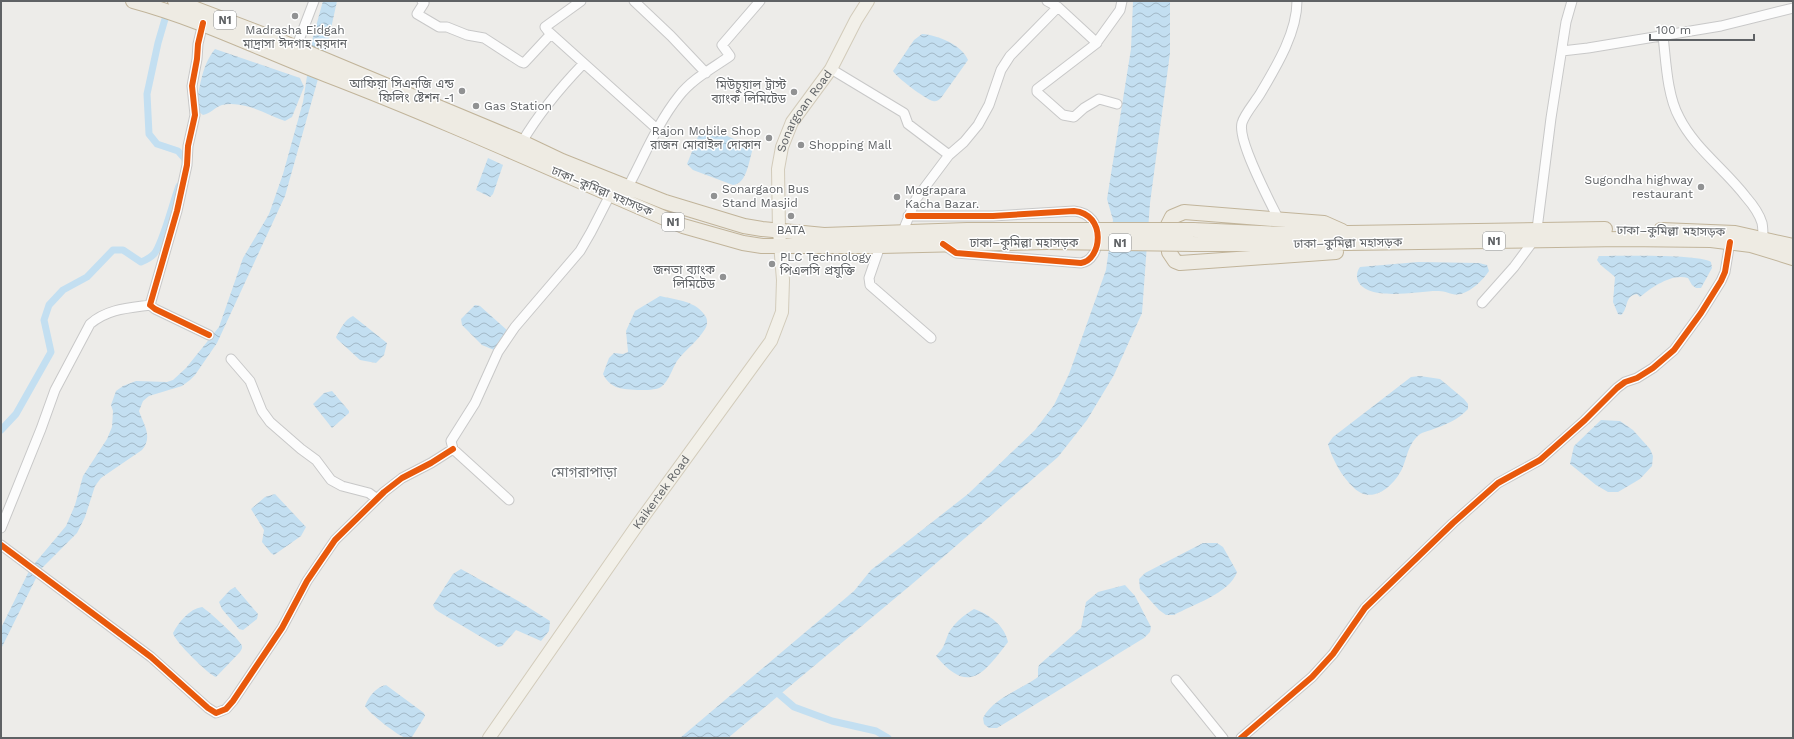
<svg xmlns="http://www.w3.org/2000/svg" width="1794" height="739" font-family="'Work Sans','Noto Sans Bengali',sans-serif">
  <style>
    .water { fill: url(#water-waves) }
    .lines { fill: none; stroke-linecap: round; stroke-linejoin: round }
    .canal { stroke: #c3dff1; stroke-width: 7 }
    .minor-casing { stroke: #c8c8c8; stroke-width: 11 }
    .major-casing { stroke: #d2cbba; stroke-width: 14 }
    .highway-casing { stroke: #c1b49a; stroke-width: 16 }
    .minor { stroke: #fcfcfc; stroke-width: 9 }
    .major { stroke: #f2f0e9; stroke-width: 12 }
    .highway { stroke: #eeebe3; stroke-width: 14 }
    .highway-bridge-casing { stroke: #c1b49a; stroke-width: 16; stroke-linecap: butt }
    .highway-bridge { stroke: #eeebe3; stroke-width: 14 }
    .cycleway-casing { stroke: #fff; stroke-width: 8 }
    .cycleway { stroke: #e8590c; stroke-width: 6 }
    .poi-dot { fill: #919293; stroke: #fff; stroke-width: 1.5 }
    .labels { text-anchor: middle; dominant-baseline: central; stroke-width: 3; stroke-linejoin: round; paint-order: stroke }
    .shield { fill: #fff; stroke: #8f9193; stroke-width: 1 }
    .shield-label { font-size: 11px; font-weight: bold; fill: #5f6265 }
    .poi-label { font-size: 12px; fill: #5f6265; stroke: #fff; text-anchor: end }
    .street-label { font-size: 12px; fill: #5f6265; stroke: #fff }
    .quarter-label { font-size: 14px; fill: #707477; stroke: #fff }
  </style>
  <defs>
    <pattern id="water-waves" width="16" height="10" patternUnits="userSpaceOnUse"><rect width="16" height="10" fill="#c3dff1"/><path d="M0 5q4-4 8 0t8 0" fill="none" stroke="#a2b8c7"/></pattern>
  </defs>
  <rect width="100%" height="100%" fill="#edece9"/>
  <path class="water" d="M323,1H337L327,47L285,196L217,343L195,375L190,380L182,386L149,396L143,401L139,411C144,425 153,437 142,450L101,478L95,486L85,517L77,533L40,570L1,649V628L30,569L66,526L75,505L83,476L107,439L112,427L113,411L111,405L116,391L123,386L136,381L167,382L173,380L186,368L219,327L243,258L269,214L283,174L303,102L313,37Z
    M1133,1H1170V53L1150,203L1142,313L1114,375L1087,420L1058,457L918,579L728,738H680L854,591L871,570L968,494L1035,430L1054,405L1069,374L1106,270L1113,220L1107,199L1131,49Z
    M922,34C938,35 962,45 968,60L941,98C939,100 936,102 933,101C925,99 896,77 893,71L914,40Z
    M215,49L300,78L304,87L292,117L285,121C266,114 243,100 222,105C215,107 210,114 203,115L195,109C200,89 201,66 215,49Z
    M708,127L753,148C749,160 747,184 733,185L693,170L687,164L699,134Z
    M488,158L503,165L493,194L490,197L476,190Z
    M1599,256C1616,256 1701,254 1711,262L1712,268L1701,288H1696L1692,285L1688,278C1672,273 1652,287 1640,297L1637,294C1624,296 1629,308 1621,315L1618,314L1613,302L1615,277C1609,271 1602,268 1597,260Z
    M1418,262L1479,263L1487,265L1489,271C1482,281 1473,290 1461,294C1452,296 1445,290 1437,291C1417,291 1368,302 1358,281C1356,277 1357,271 1360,267Z
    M660,296C677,300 697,301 706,317C708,321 707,326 705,329C698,341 685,350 677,361C672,369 669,381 661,387C654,392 623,390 616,387C610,384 606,380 603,374L609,358L614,353L623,354L628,352L626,331L635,311Z
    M475,305L480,306L508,331L494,350L482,345L462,325L461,319Z
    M353,316L387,343L384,355L376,363L360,360L337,339L336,337C340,330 345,319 353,316Z
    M1420,376L1440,379L1464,399L1468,404V409C1458,420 1445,425 1431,430C1428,431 1423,432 1420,434C1408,443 1407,458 1402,469C1393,487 1372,505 1354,488C1342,477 1332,459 1328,444L1333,437L1411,377Z
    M332,391L349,411V413L332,428L313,404L324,393Z
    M1601,420L1620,421L1633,430L1650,449L1653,456L1652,466L1640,479L1618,492H1608L1596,485L1570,464L1574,446Z
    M275,494L306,527L301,536L274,555L271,553L262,542L264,530L251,509L265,497Z
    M1203,543H1217L1223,547L1237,572C1230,593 1192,605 1174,615H1166L1159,610L1140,589L1139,579L1145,573Z
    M461,569L520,602L550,621L549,631L541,641L516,630L502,646L498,647L439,612L435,609L433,605L453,574Z
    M1125,585L1135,596L1151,627L1150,632L1144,638L997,728H989L984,724L983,718C993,698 1020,690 1038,677V669L1039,665L1081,628L1086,602L1098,592Z
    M235,587L258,614L257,619L243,630L239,629L222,609L219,602L230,590Z
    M202,607C211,613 235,635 241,644C243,647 242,649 240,652L216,677C209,675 174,641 173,633C179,622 189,609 202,607Z
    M974,609C989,614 1005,626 1008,642C984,673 969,696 936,656C944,647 943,648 947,637C951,625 964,615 974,609Z
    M386,685L424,713L425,716L412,737C410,738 408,739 406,738C398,736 369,713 365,706C369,696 376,687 386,685Z"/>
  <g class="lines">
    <path class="canal" d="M165,19L158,43L147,94L149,134L157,144L178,151L185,159L186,164
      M1,430L16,414L51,352L44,320L49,305L63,290L87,277L113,250H123L141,262C146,260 150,258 154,254C163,243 173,201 179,186
      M773,689L794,707L832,721L876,731L888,738"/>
    <defs>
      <path id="minor" d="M422,1L424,3L417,14L439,27H447L467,35L484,38L521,62L524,63L550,35
        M581,1L545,27L548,31L657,129
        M634,1L671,36L706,73
        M1047,1L1058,7L1097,43L1037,89V92L1063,115L1074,117L1084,108L1099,99L1117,104
        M203,23L198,44L197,59L192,86L195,115L188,146L187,165L177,211L150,305L155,309L209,335
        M1663,36C1666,61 1667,95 1679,117C1695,149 1725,169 1746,197C1753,205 1759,213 1762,223C1763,228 1763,234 1763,238
        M1097,42L1120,10L1122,1
        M296,48L314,1
        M1562,51L1588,48L1721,26L1793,8
        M831,69L904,113L908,124L949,155
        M522,142C539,113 560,88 583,64
        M631,181C646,152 659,121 679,96C692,79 713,68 730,56L722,45L760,1
        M908,216H993L1074,211C1107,214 1102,260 1081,263L956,253L944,245
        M1279,220C1270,202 1237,140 1242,123C1244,115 1255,102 1260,94C1276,67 1297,33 1297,1
        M905,226L916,199L949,155L964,142L978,125L989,105L1001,70L1010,56L1058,7
        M1537,229L1551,118L1566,22L1572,1
        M880,246L869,278L870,285L931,338
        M1482,303L1514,267L1534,240
        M231,359L250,381L262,411L270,422L301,449L316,460L331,480L342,486L369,493L377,499
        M509,500L453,449L451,441L475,403L498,352L515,327L580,251L591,232L610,195
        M1,528L41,429L55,390L90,324C107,309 128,308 150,305
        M1,545L151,657L208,708L216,713L226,709L233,701L282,628L307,581L335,540L384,492L402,478L431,463L453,449
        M1176,680L1223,738
        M1241,738L1312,677L1333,654L1365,608L1453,523L1498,483L1540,460L1585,420L1617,388L1625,382L1637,378L1653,368L1674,350L1701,313L1721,281L1725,272L1730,242"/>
      <g id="major">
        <path id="s1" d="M489,738L638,524L771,341L782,312L783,280L779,231L778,169L782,147L792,122L831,69L856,20L868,1"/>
      </g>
      <path id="highway" d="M133,1C200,19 262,50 327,75C447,121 564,175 683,226L743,243L762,246H880L1047,242
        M175,1L275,39L522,142L562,161L665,202L744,226L762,229L824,235L967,230H1047
        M1193,230L1284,234L1605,229
        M1661,230L1735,233L1793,246
        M1194,244H1276L1622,239L1711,240L1751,245L1793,258
        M1336,252L1180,263L1175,261L1169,252L1167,227L1172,217L1184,212L1324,223L1342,231"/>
    </defs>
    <use href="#minor" class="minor-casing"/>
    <use href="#major" class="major-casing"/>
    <use href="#highway" class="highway-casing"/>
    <use href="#minor" class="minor"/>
    <use href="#major" class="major"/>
    <use href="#highway" class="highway"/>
    <defs>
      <path id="highway-bridge" d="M1047,230H1193
        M1047,242L1194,244"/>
    </defs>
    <use href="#highway-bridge" class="highway-bridge-casing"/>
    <use href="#highway-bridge" class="highway-bridge"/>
    <defs>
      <path id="cycleway" d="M203,23L198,44L197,59L192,86L195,115L188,146L187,165L177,211L150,305L155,309L209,335
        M908,216H993L1074,211C1107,214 1102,260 1081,263L956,253L943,244
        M1,545L151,657L208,708L216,713L226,709L233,701L282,628L307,581L335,540L384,492L402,478L431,463L453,449
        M1241,738L1312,677L1333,654L1365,608L1453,523L1498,483L1540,460L1585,420L1617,388L1625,382L1637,378L1653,368L1674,350L1701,313L1721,281L1725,272L1730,242"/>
    </defs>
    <use href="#cycleway" class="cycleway-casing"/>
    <use href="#cycleway" class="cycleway"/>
  </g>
  <g class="poi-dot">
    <circle cx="295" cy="16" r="4"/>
    <circle cx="462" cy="91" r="4"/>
    <circle cx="794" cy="92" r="4"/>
    <circle cx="476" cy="106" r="4"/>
    <circle cx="769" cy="138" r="4"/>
    <circle cx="801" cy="145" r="4"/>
    <circle cx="1701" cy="187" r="4"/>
    <circle cx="714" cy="196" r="4"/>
    <circle cx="897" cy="197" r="4"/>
    <circle cx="791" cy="216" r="4"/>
    <circle cx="772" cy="264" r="4"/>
    <circle cx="723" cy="277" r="4"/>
  </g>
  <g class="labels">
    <g class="shield">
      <rect x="214" y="11" width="22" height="18" rx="3"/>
      <rect x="662" y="213" width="22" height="18" rx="3"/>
      <rect x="1483" y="232" width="22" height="18" rx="3"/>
      <rect x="1109" y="234" width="22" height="18" rx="3"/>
    </g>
    <g class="shield-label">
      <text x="225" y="20">N1</text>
      <text x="673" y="222">N1</text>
      <text x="1494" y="241">N1</text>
      <text x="1120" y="243">N1</text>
    </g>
    <g class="poi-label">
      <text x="295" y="30" text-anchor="middle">Madrasha Eidgah<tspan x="295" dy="14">মাদ্রাসা ঈদগাহ ময়দান</tspan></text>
      <text x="454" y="84">আফিয়া সিএনজি এন্ড<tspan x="454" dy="14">ফিলিং ষ্টেশন -1</tspan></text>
      <text x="786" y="85">মিউচুয়াল ট্রাস্ট<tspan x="786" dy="14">ব্যাংক লিমিটেড</tspan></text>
      <text x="484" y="106" text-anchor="start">Gas Station</text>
      <text x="761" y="131">Rajon Mobile Shop<tspan x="761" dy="14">রাজন মোবাইল দোকান</tspan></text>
      <text x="809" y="145" text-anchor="start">Shopping Mall</text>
      <text x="1693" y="180">Sugondha highway<tspan x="1693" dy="14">restaurant</tspan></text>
      <text x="722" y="189" text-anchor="start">Sonargaon Bus<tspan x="722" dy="14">Stand Masjid</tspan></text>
      <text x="905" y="190" text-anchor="start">Mograpara<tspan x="905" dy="14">Kacha Bazar.</tspan></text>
      <text x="791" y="230" text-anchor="middle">BATA</text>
      <text x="780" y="257" text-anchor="start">PLC Technology<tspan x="780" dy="14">পিএলসি প্রযুক্তি</tspan></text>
      <text x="715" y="270">জনতা ব্যাংক<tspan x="715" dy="14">লিমিটেড</tspan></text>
    </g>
    <g class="street-label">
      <text stroke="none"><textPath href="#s1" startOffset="726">Sonargoan Road</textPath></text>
      <text transform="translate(602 191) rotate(23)">ঢাকা–কুমিল্লা মহাসড়ক</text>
      <text transform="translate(1671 231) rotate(1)">ঢাকা–কুমিল্লা মহাসড়ক</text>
      <text x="1024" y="243">ঢাকা–কুমিল্লা মহাসড়ক</text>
      <text transform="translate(1348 243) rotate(-1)">ঢাকা–কুমিল্লা মহাসড়ক</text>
      <text stroke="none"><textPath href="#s1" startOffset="300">Kaikertek Road</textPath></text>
    </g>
    <g class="quarter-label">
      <text x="584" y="472">মোগরাপাড়া</text>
    </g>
  </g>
  <rect width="1794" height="739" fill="none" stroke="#5f6265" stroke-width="4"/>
  <path d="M1650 34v6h104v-6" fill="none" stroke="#5f6265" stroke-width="2"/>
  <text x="1656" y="34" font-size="12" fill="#5f6265" stroke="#ffffff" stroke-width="3" paint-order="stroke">100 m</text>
</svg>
